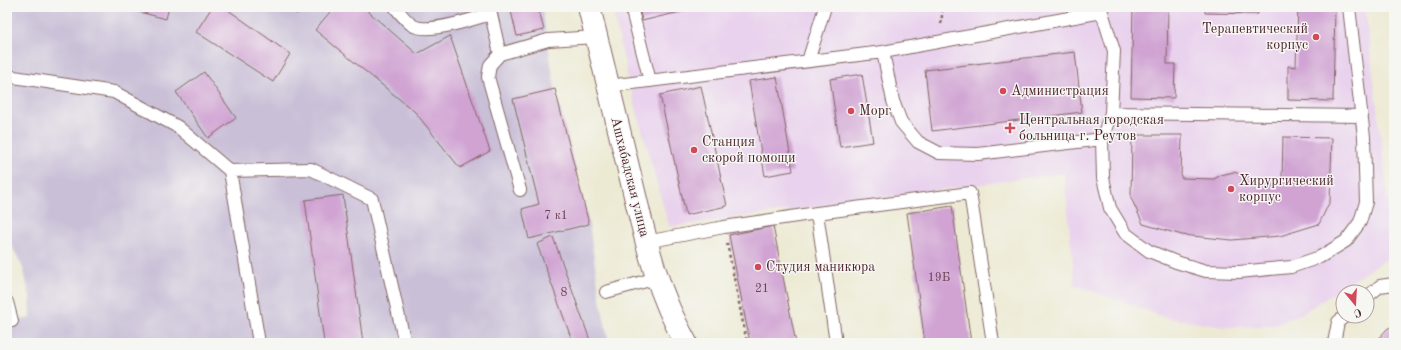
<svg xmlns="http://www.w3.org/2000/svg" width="1401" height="350" font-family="'Old Standard TT',serif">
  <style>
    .built { fill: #e9d2ed }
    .industrial { fill: #c9bfd7 }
    .building { fill: #d0a3d3 }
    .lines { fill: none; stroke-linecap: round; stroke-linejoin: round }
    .lane-casing { stroke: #836666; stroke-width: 14 }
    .street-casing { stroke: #836666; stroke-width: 24 }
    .path { stroke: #836666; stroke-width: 2.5; stroke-dasharray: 3 3; stroke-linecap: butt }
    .lane { stroke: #fff; stroke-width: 12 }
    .street { stroke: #fff; stroke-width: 22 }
    .poi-dot { fill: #d1495b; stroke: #f6f6f2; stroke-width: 1.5 }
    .labels { text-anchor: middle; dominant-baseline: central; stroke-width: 3; stroke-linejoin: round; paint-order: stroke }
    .number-label { font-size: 12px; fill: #6c4055 }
    .poi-label { font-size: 14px; fill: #4a1f2b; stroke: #f6f6f2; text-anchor: start }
    .street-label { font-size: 14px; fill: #4a1f2b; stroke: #f6f6f2 }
  </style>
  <rect width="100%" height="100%" fill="#f6f6f2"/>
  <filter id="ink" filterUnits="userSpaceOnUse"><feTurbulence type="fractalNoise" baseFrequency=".025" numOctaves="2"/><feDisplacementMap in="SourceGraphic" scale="8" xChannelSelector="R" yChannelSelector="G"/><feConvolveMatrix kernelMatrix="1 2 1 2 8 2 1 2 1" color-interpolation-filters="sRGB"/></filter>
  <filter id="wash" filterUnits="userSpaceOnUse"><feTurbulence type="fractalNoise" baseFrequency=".012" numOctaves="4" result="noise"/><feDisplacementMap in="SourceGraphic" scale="16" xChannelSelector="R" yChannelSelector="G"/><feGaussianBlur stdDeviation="0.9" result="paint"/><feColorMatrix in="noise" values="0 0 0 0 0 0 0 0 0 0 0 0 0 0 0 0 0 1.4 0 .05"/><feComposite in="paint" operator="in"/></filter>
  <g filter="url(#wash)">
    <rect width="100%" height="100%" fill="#edead4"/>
    <path class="built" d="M612,7H1365L1388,198L1394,207V254L1303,313L1272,326L1223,327L1167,318L1075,285L1064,173L669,227L629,83Z"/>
    <path class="industrial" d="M7,7H542L555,89L589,224L600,299L609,343H7V322L31,318L30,297L23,268L7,236Z"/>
    <g id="blocks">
      <path class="building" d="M121,7H169L166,19Z
        M212,7H224L290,54L273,82L196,32Z
        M288,7H302L297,14Z
        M334,7H363L417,54L450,36L490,151L460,168L415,112L315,30Z
        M510,7H538L544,30L517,36Z
        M639,7H696V8L642,21Z
        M1133,7H1168L1167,64H1175L1174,98L1131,97Z
        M1205,7H1258V14L1205,13Z
        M1298,7H1335L1333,101L1288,100V66L1296,67Z
        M1075,52L1082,112L932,131L925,70Z
        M204,72L236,118L208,138L176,92Z
        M862,74L873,142L840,147L830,79Z
        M777,77L793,171L765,176L749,81Z
        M701,86L727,206L686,215L660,95Z
        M555,89L589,224L529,239L522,209L539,204L513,99Z
        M1132,135H1182L1181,178L1214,179L1221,175L1234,172L1244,175L1252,179L1282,180L1283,137L1332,138L1330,201L1319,224L1280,236L1232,240L1182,235L1143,224L1131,198Z
        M343,195L363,343H324L305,200Z
        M952,206L971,343H925L907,213Z
        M773,226L796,343H750L729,235Z
        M553,237L591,343H573L537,244Z
        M1394,325V343H1377L1379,338L1387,329Z"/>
    </g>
  </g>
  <g filter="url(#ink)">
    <use href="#blocks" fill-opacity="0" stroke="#836666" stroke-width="1"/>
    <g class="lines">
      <defs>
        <path id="lane" d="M395,7C400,13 406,21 412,25C427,35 473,19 491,14L500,54L548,40L596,37
          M631,7L650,81
          M883,52L893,101L901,122L918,142L939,153L978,154L1102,139L1103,178L1110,208L1125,233L1149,251L1176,262L1206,271L1239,272L1291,267L1320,257L1346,241L1360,222L1366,202L1364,137L1349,7
          M500,54L490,65L488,77L520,190
          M808,61L825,7
          M7,76L114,92L178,127L230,171L311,169L372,199L404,339L408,343
          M608,86L883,52L1102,12L1114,51L1111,113
          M1102,139L1111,113L1362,116
          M230,171L259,343
          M817,213L970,193L993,343
          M646,242L724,227L817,213L836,343
          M606,292L657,278
          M1367,297L1380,286L1394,284
          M7,302L12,321
          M1334,343L1338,322L1345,316"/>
        <path id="street" d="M589,7C603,64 617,122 631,179C645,237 656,290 686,343"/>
      </defs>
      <use href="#lane" class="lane-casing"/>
      <use href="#street" class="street-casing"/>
      <path class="path" d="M941,24L943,7
        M727,243L747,343
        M709,338L711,343"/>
      <use href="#lane" class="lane"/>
      <use href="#street" class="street"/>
    </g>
  </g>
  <g class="poi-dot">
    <circle cx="1316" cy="37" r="4"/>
    <circle cx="1003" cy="91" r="4"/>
    <circle cx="851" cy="111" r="4"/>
    <path d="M1008 122h4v4h4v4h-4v4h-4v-4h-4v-4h4z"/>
    <circle cx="694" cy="150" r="4"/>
    <circle cx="1231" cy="189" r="4"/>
    <circle cx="758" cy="267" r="4"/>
  </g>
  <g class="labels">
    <g class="number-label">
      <text x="556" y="216">7 к1</text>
      <text x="939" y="278">19Б</text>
      <text x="762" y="289">21</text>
      <text x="564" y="293">8</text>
    </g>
    <g class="poi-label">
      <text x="1308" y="29" text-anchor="end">Терапевтический<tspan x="1308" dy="16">корпус</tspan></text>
      <text x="1011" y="91">Администрация</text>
      <text x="859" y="111">Морг</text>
      <text x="1019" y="120">Центральная городская<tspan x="1019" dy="16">больница г. Реутов</tspan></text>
      <text x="702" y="142">Станция<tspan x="702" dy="16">скорой помощи</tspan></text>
      <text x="1239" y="181">Хирургический<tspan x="1239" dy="16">корпус</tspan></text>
      <text x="766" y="267">Студия маникюра</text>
    </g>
    <g class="street-label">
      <text transform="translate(630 177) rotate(76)">Ашхабадская улица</text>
    </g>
  </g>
  <rect width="1401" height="350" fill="none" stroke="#f6f6f2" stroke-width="24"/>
  <g transform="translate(1355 304) rotate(162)"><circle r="19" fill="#f6f6f2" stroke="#b1a0a2"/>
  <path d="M0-3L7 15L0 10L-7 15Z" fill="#d1495b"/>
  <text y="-6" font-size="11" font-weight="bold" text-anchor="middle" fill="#4a1f2b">С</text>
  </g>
</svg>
